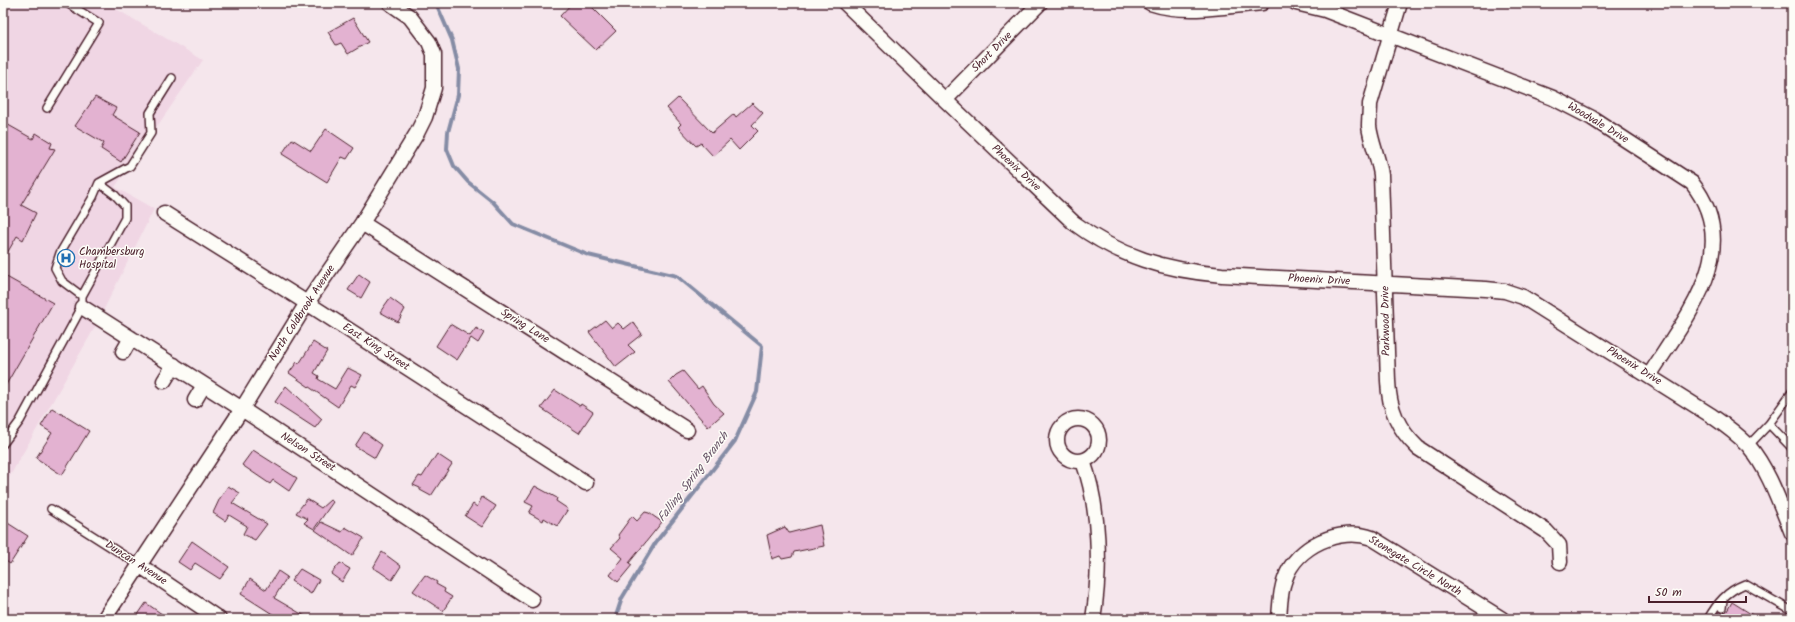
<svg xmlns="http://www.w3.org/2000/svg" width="1795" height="622" font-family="Kalam,sans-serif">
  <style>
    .built { fill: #f0d6e4 }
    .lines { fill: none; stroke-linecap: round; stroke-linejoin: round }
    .stream { stroke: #858ca5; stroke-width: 4 }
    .building { fill: #e3b2d1; stroke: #4a1f2b }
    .service-casing { stroke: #4a1f2b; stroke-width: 10 }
    .minor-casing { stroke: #4a1f2b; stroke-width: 17 }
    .service { stroke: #fdfcf7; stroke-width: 7 }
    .minor { stroke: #fdfcf7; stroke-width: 14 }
    .labels { text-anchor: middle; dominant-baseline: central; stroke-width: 3; stroke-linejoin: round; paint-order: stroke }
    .street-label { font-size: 11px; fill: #4a1f2b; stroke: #fdfcf7 }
    .poi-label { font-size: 11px; fill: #4a1f2b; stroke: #fdfcf7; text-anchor: start }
    .water-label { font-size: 12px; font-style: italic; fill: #685568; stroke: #fdfcf7 }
  </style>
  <rect width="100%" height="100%" fill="#f5e6ec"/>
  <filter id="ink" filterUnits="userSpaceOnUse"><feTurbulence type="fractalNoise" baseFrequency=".025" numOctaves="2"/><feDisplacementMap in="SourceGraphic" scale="8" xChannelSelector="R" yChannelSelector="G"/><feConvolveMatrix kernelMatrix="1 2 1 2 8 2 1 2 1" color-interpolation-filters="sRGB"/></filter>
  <g filter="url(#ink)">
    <path class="built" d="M3,3H106L203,60L115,187L154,209L95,327L3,488Z"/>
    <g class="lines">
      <path class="stream" d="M436,3L452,40L459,69L458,95L448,132L447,149L454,166L468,182L493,202L513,224L588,255L677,276L762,346L757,392L735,441L656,542L622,598L615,619"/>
    </g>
    <path class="building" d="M572,3H588L616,31L596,50L560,16Z
      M353,18L368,42L348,54L341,43L336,45L328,32Z
      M95,97L116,108L112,115L140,132L121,162L101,149L104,143L75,126Z
      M678,98L712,133L734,114L736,117L752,103L763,113L752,125L758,131L739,150L730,140L713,156L701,143L696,146L678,127L681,124L667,108Z
      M3,122L33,139L36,133L52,143L50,148L55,149L21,205L36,213L23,240L17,236L3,260Z
      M326,129L354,148L347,159L342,157L327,182L282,154L292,139L311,151Z
      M359,274L370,282L361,298L348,290Z
      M3,275L53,303L3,390Z
      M390,298L405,309L398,322L380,312Z
      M605,320L612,328L618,323L624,329L633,322L642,334L628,345L635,352L616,367L589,332Z
      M450,324L470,336L476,328L484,333L478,343L471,338L457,360L436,346Z
      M313,342L327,351L314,373L319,376L318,379L335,389L348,368L362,375L355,387L351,385L338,407L289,373L297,362L299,364Z
      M683,371L698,389L702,386L714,404L724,413L708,427L669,382L676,375Z
      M286,386L322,419L315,428L275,402Z
      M555,390L580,406L581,404L593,412L579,433L541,408Z
      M52,408L89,431L62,475L36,458L52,433L41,426Z
      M364,432L382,445L375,458L355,446Z
      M253,450L297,478L289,491L273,480L270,484L242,465Z
      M437,454L452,464L431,496L420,490V488L413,485L419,476L422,477Z
      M228,486L240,493L232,503L267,524L255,540L243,534L247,526L229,515L225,521L213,513L220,498Z
      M535,486L557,498L556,501L568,509L557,526L544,518L543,521L529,513L533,506L525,502Z
      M482,497L496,506L482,527L465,516L473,504L477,507Z
      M307,499L321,508L330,500L333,502L314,529L304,523L308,519L296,513Z
      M645,512L649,513L662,522L629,563L632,565L618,582L610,575L623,558L611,548L620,538L618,535L632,516L637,521Z
      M3,520L28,536L10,564L3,559Z
      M321,522L342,532L345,527L364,538L352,556L315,530Z
      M820,525L824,546L794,552L792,557L782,559L780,556L772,559L767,535L785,527L789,533Z
      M192,541L229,567L220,579L195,563L190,570L178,562Z
      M382,552L401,566L392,580L379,571L373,568Z
      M340,563L350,569L342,582L331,574Z
      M300,569L319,580L311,594L291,581Z
      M278,571L287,577L274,598L310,619H271L274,615L241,594L250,579L266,590Z
      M425,575L437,582L436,584L445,589L444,592L452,597L443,611L413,591Z
      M1732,602L1759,619H1714L1719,612L1722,613L1727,611Z
      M146,603L169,619H135Z"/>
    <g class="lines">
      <defs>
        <path id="service" d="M47,108L99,23L67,3
          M82,296L62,281L55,268L60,253L93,197L99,183L130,166L151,133L150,113L172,78
          M1769,424L1792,448
          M3,444L20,421L82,307V296L125,218V206L115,195L99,183
          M1748,446L1769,424L1792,392
          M51,509L139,565
          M1722,608L1723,600
          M1708,619C1717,603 1727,591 1745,584L1792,611"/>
        <path id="minor" d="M845,3L945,100L1074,223C1120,257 1165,270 1222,275L1486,289L1505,291L1523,297L1712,416C1725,425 1737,434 1748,445C1769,470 1780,504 1792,533
          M1150,3C1186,15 1225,6 1262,3
          M1296,3L1325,10L1553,98L1592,118L1692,183C1745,250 1685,318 1649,376
          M1400,3L1370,104C1370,111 1369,119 1369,126C1371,143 1379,159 1381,175L1388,381C1389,409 1398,429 1418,448L1546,531L1559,545L1560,562
          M945,100L1040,3
          M164,213L307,303L586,483
          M362,223L687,430
          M82,307L242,409L532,600
          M123,352L131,338
          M164,381L174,365
          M195,400L204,385
          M1057 440a21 21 0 1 1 42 0a21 21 0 1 1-42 0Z
          M1083,461C1100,508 1101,569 1093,619
          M139,565L219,619
          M104,619L242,409L307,303L362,223L417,133L425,117L434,88V54L429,42L410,17L390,3
          M1279,619C1280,606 1280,591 1285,579C1296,546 1340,526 1372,538L1502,619"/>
      </defs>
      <use href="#service" class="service-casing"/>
      <use href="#minor" class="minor-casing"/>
      <use href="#service" class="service"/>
      <use href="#minor" class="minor"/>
    </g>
  </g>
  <defs>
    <symbol id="hospital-ring" viewBox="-11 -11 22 22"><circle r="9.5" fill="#fdfcf7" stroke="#1f6fb2" stroke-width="1.5"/><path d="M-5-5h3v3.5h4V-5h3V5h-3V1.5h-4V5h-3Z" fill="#1f6fb2"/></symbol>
  </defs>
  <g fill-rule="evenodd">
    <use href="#hospital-ring" x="56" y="248" width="20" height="20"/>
  </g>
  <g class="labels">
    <g class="street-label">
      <text transform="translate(992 52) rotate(-45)">Short Drive</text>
      <text transform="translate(1598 123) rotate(31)">Woodvale Drive</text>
      <text transform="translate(1016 168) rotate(43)">Phoenix Drive</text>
      <text transform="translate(1319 280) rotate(3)">Phoenix Drive</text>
      <text transform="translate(302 313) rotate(-57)">North Coldbrook Avenue</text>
      <text transform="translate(1386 321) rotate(-91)">Parkwood Drive</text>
      <text transform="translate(525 326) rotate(32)">Spring Lane</text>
      <text transform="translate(376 347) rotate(33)">East King Street</text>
      <text transform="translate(1634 366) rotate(32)">Phoenix Drive</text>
      <text transform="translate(308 452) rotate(33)">Nelson Street</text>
      <text transform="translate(136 563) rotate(33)">Duncan Avenue</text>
      <text transform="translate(1415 566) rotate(31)">Stonegate Circle North</text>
    </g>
    <g class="poi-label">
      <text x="79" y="252">Chambersburg<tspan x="79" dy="13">Hospital</tspan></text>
    </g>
    <g class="water-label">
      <text transform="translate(693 477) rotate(-53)">Falling Spring Branch</text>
    </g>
  </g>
  <rect width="1795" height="622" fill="none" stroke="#fdfcf7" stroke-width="16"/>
  <rect x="8" y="8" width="1779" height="606" fill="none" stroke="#4a1f2b" stroke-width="1.5" filter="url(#ink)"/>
  <path d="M1649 596v6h97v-6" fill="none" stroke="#4a1f2b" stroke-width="2"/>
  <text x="1655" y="596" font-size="12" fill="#4a1f2b" stroke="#fdfcf7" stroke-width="3" paint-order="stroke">50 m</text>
</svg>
